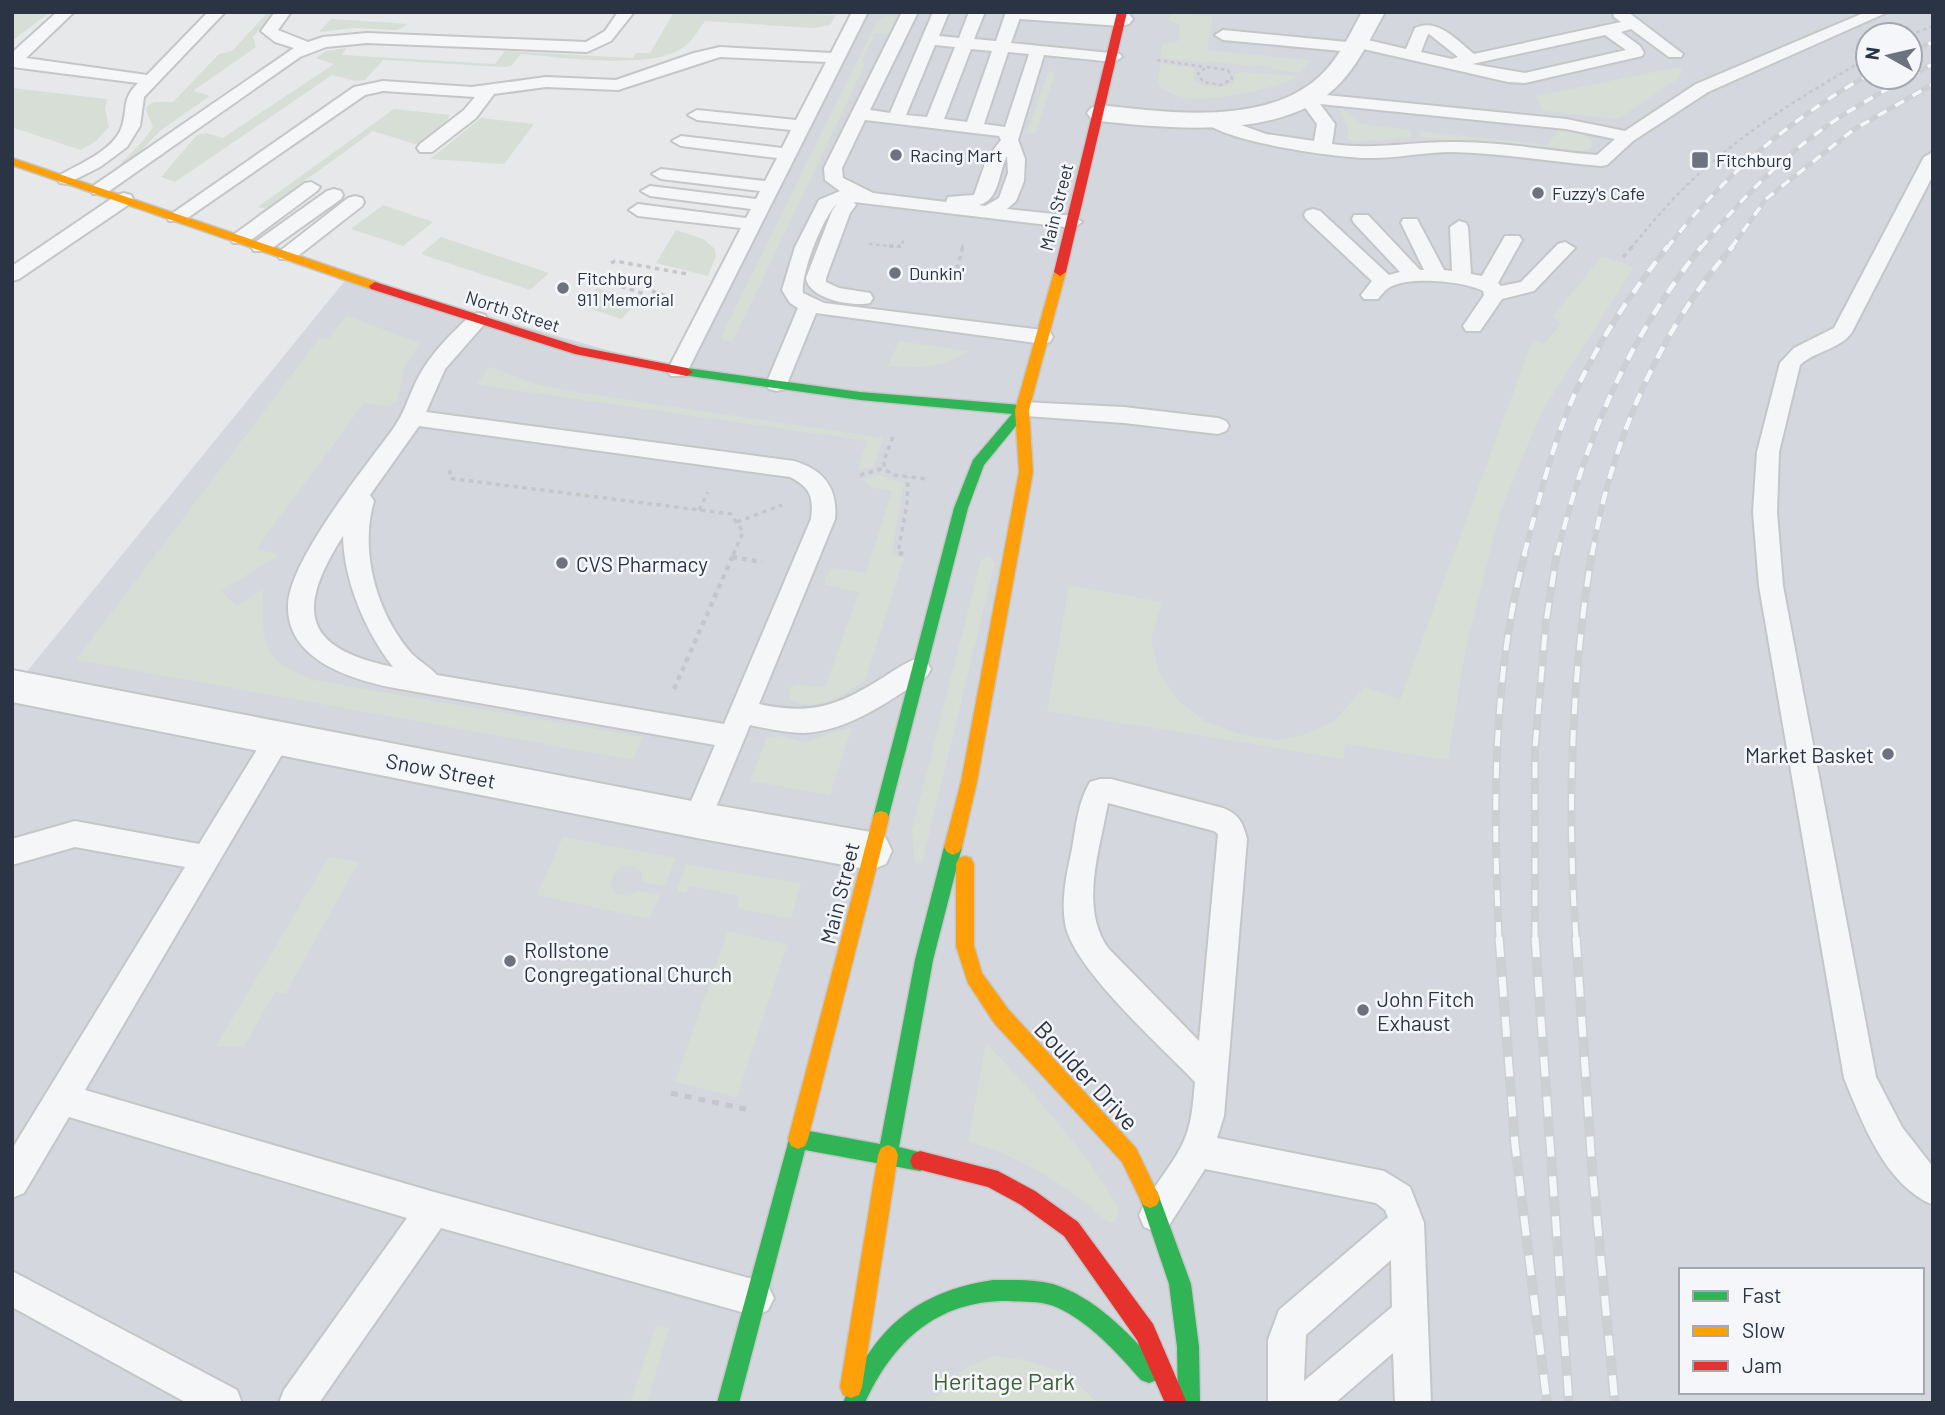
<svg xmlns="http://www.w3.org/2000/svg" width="1945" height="1415" font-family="Barlow,sans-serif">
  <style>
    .built { fill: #d4d7dd; fill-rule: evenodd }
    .green { fill: #d6ded6 }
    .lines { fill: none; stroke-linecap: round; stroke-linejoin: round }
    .lane-casing { stroke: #c4c6c8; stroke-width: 4 }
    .street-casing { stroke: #c4c6c8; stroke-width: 4 }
    .fast-casing { stroke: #c4c6c8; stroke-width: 3 }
    .slow-casing { stroke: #c4c6c8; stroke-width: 3 }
    .jam-casing { stroke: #c4c6c8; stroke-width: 3 }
    .path-far3 { stroke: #c5c6ca; stroke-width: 2.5; stroke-dasharray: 3.5 3.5; stroke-linecap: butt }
    .path-far2 { stroke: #c5c6ca; stroke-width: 3.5; stroke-dasharray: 4.5 4.5; stroke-linecap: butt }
    .path-far1 { stroke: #c5c6ca; stroke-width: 4.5; stroke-dasharray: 5 5; stroke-linecap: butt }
    .path { stroke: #c5c6ca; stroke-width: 5; stroke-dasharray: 7 7; stroke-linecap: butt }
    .lane { fill: #f5f6f7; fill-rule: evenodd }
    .street { fill: #f5f6f7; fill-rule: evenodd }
    .fast { fill: #30b455; fill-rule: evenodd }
    .slow { fill: #ff9f0a; fill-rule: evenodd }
    .jam { fill: #e5322d; fill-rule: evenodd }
    .rail-far3-casing { stroke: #cecfd2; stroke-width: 5 }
    .rail-far2-casing { stroke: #cecfd2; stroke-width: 6 }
    .rail-far1-casing { stroke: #cecfd2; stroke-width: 8 }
    .rail-casing { stroke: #cecfd2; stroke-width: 10 }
    .rail-far3 { stroke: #f4f6f9; stroke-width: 3.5; stroke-dasharray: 10; stroke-linecap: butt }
    .rail-far2 { stroke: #f4f6f9; stroke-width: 4.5; stroke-dasharray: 13; stroke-linecap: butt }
    .rail-far1 { stroke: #f4f6f9; stroke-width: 5; stroke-dasharray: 16; stroke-linecap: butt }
    .rail { stroke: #f4f6f9; stroke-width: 7; stroke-dasharray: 20; stroke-linecap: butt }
    .poi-dot { fill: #6c737f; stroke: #f4f6f9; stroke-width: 2.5 }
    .labels { text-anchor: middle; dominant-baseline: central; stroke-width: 5; stroke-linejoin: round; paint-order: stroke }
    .far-poi-label { font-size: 18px; fill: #2b3445; stroke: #f4f6f9; text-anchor: start }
    .far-street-label { font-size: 18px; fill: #2b3445; stroke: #f4f6f9 }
    .poi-label { font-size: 21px; fill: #2b3445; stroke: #f4f6f9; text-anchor: start }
    .street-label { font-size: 21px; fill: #2b3445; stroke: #f4f6f9 }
    .near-street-label { font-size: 24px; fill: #2b3445; stroke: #f4f6f9 }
    .near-park-label { font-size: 24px; fill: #3f6138; stroke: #f4f6f9 }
  </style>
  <rect width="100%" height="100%" fill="#e6e8ea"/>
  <path class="built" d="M860,12H1933V1403H12V690L348,277L678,370ZM1868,35H1910V77H1868ZM1681,1270H1922V1392H1681Z"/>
  <path class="green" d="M12,12H50L12,41Z
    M268,12H273L253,37L256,47L193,91L210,96L161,130L126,166L120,164L142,142L153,127L146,110L147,106L154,102H173L219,54L232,51Z
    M674,12L836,15L830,25L814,28L705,21C697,32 692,42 681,49C647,70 562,57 521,54L511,66L503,67L383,60L365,80L356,81L332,75L175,182L161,177L197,135L206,133L223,138L334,64L316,58L326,51L346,48L342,55L495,64L505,51L633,58L636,53H650Z
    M1171,12L1213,17L1207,50L1309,60L1301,73L1272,69V67L1255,65V67L1210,61L1209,63L1160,58L1162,44L1178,41L1180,25L1168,20Z
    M885,16L901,17L893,34L875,33L862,62L866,63L733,341H724L721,337L876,23Z
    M331,19L408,24L397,30L353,28L319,32Z
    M1161,63L1193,68L1196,70L1193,78C1205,89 1220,90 1234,82L1235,73L1244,72L1299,76C1283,88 1212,101 1191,99C1180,98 1170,93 1160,87L1158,79Z
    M1678,67L1682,70L1679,78L1618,119L1543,111L1536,96Z
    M1049,70L1055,73L1036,133L1030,134L1027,132Z
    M12,88L107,99L105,109L109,127L96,141L81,150L12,127Z
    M1341,107L1361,124L1410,130V138L1352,142L1348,138L1347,125L1339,108Z
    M394,109L450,115L444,125L418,145L373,131L266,209L258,207Z
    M481,118L534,124L504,164L430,159Z
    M1559,130L1581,132L1591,140L1592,145L1590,149L1578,152L1420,137V131L1547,145Z
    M383,205L433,222L403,246L351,229Z
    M676,230L703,239L715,249L716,256L708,276L656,263Z
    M441,237L549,273L530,290L421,254Z
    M1602,256L1634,267L1541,413L1500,512L1465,652L1448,760L1345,744L1344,759L1047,711L1069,585L1162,602L1151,640L1159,673L1179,701L1206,722L1242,735L1279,740L1303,735L1333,722L1365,687L1400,700L1532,342L1535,340L1543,344L1560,326V322L1553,316Z
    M597,288L638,302L621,319L580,305Z
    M347,316L420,343L405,366L397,402L388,406L364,403L256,549L279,555L221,591L237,606L263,589C264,644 257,658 314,680L643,737L633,760L76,660L320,337L328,339Z
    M899,341L968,351C944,369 917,368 888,366Z
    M490,367L537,384L576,392L883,438L874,467L858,470L867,441L479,385L478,382Z
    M879,475L904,483L892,554L904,558L865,681C843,694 814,715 790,699L789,688L798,684L825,688L859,592L825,585V578L833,568L866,573L892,491L870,487L862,479Z
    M988,556L992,558L995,563L922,863L917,864L914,861L912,830L981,560Z
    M852,727L830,795L750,781L767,738L781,736L803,742Z
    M563,837L676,858L665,886L642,882L641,872L631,866C618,867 612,872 611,886L617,894L629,896L638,890L660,895L649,919L537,895Z
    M329,857L359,862L285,994L275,992L244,1046H216Z
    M686,864L801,883L791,919L737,908L739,896L689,886L686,893L677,891Z
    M728,931L787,945L737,1097L675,1082Z
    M986,1043C1034,1094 1083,1147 1119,1208L1116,1221L1111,1223C1100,1218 1091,1206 1081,1199C1041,1171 1016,1155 968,1142Z
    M656,1325L669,1328L647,1403H630Z
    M994,1356C1033,1359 1071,1370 1097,1403H931L965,1368Z"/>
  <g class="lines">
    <defs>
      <path id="lane" d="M57,12H74L26,58L147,75L208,12H225L144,97L140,126L127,147L100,167L66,184L60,183L57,179L60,175C79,164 112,151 121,129C129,109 120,101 138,83L12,67V53L15,50Z
        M275,12H291L278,30L308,42L323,37L367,33L586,42L605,31L618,12H634L611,41L587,52L367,43L326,47L300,57L105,194H93L90,190L93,186L294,48L275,42L261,31Z
        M852,12H868L685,376H671L667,371L741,228L638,216L629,210L638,204L746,218L751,209L650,196L641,191L650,186L756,199L760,191L661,179L652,174L661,169L765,181L777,158L681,146L672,141L681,136L782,148L791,130L697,120L688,115L697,110L796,120L826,62L720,57L618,90L546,87L494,94L476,118L432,152H420L417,148L420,144L464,110L475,97L383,91L365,95L183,221H169L167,217L354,87L383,81L472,87L546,77L616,80L694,53L720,47L831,53Z
        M902,12H918L870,110L890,113L933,12H949L939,36L959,38L969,12H985L974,39L996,41L1006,12H1022L1011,43L1120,54L1122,57L1114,62L1044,55L1018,140L1025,159L1024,181L1016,201L1007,209L1073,216L1082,222L1073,228L854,202L856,205L850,213L826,278V282L839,288L870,293L873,298L870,303C852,307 809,299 806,278L832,211L837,204C823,216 800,275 803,293L824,303L1043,330L1050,332L1053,337L1050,342L1043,344L816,313L785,389L777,391L769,389L766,384L798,308L790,303L782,290L795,247L819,200L840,191L825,180L824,168ZM935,45L955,47L927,117L906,115ZM971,49L992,51L967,122L944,119ZM1008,52L1029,54L1005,127L984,124ZM865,120L999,136L1001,140L987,158L974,195L948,197L946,202L873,193L843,178L842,168ZM1007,156L1008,173L999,198L985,206L979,205C1000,200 998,172 1007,156Z
        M1613,12H1628L1683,54L1681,57H1669L1631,29L1621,32L1640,46L1644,53L1642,56L1525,83L1508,82L1359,48L1352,52L1223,40L1215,35L1223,30L1347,42L1355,37L1406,49L1415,28C1437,17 1458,41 1474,54L1621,22L1614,17ZM1428,34H1429L1458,57L1452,59L1421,52ZM1605,35L1626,50L1525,73L1472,64Z
        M1866,12H1888L1708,92L1633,141L1607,165L1601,166C1552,162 1501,153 1452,152C1423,152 1394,159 1366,158C1334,157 1221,142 1201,119L1210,114L1266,134L1314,141L1317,124L1298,98L1306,93L1566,119L1625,131L1696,84ZM1320,104L1566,129L1615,139L1597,155C1549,151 1499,141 1451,142C1410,142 1372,150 1332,144L1335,124Z
        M1933,152V175L1852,332C1841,349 1815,351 1800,365L1779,452L1777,512L1783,586L1876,1077L1902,1127L1933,1167V1205C1885,1185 1862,1122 1844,1078L1759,586L1753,512L1757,452L1780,363L1794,348L1834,328L1924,157Z
        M311,182L320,187L317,191L247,243H233L230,239L233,235L305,183Z
        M334,189L341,191L343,195L341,199L268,251H254L251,247L254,243L327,191Z
        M124,193L131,195L133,199L131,203L19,279L12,281V266L117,195Z
        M355,196L362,198L364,202L362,206L294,259H280L277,255L280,251L348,198Z
        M1313,209L1320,211L1389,275L1400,272L1354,223L1352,219L1354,215H1368L1420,270H1424L1401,223L1403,219H1417L1444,270L1452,271L1450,227L1459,221L1466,223L1468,227L1471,274L1482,276L1505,236H1519L1522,240L1498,283L1501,286L1521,282L1558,244L1565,242L1575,248L1534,291L1502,299L1480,331H1466L1463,326L1484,295L1483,291C1463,281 1410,276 1390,287C1385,290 1381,295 1378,299H1364L1361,295L1372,281L1306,219L1304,215L1306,211Z
        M478,313L485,315L488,320L445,369L426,412L794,461C824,470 838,488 835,519L759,704C809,715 836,707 879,680C892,672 904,663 918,658L927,662L931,669L927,676C891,700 849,731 804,733C786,733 768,729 750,725L707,829L697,833L687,829L683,820L715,745L389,687C348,678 288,659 288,607C287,563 366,466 393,429C405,413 409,394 419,376C432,352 451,334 471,315ZM419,426L790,477C810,487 814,497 811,519L724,724L437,675C430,667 420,662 412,654C377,614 359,552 374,501L370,495ZM343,536C344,581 365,631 393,667C300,648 297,608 343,536Z
        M1022,402L1124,407L1218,418L1226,421L1229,426L1226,431L1218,434L1124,423L1014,415L1011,410L1014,405Z
        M278,727L287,730L291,738L287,746L85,1090L434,1192L756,1280L768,1286L774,1298L768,1310L756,1316L441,1228L319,1403H279L284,1390L407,1218L69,1117L24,1193L12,1198V1149L185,867L75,847L12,865V839L75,821L199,844L269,730Z
        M1100,779H1111L1223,808C1239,814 1243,823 1247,839L1224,1116L1217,1138L1384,1171L1410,1187L1424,1223L1431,1403H1395L1393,1353L1335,1403H1268V1340L1279,1310L1388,1217L1385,1210L1376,1203L1205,1169L1168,1227L1156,1232L1144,1227L1139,1215C1150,1189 1171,1168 1183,1143C1192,1124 1193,1103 1195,1082C1162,1047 1072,968 1065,923C1061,898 1067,872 1072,849C1076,826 1078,802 1090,782ZM1108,803L1214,831L1218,834L1199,1041L1108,948C1079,907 1100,849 1108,803ZM1391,1260L1392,1307L1304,1381L1306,1335Z
        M12,1271L237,1390L242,1403H187L12,1307Z"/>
      <path id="street" d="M1009,12H1122L1129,14L1133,19L1129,24L1121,26L1020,19L1012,17Z
        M1362,12H1385C1372,35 1360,61 1342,81C1289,141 1172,129 1100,121L1091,118L1087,113L1091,108L1100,105C1169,113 1273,127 1325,71C1341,54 1351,32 1362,12Z
        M12,670L697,802L871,832L886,838L892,851L886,864L871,870L697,838L12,702Z"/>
      <path id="fast" d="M687,368L860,392L1022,405L1029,410L984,465L968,508L887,823L881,825L875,823L873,818L954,508L973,460L1012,414L860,400L683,375L681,372Z
        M953,839L959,842L962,847L933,960L899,1147L927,1154L930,1161L927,1168L920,1171L805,1150L739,1403H717L791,1132L798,1129L880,1144L915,960L944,847L947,842Z
        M1150,1188L1157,1191L1191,1284L1199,1347L1200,1403H1178L1177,1347L1169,1284L1140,1198L1143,1191Z
        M993,1280C1012,1280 1034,1279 1053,1284C1095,1297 1128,1333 1157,1364L1160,1372L1157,1380L1149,1383L1141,1380C1117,1353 1090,1322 1056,1307C1042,1301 1024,1302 1008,1301C938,1300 893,1341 865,1403H843C873,1330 914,1292 993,1280Z"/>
      <path id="slow" d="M12,158L379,283L381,286L375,290L371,289L12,165Z
        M1060,268L1066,272L1029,410L1033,472L977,782L962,847L959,852L953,855L947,852L944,847L961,782L1019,472L1015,410L1054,272Z
        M881,811L887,813L889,818L808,1139L805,1146L798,1149L791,1146L788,1139L873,818L875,813Z
        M965,856L971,858L974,864V946L982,973L1008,1009L1136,1148L1160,1198L1157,1205L1150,1208L1143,1205L1122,1162L994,1023L968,983L956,946V864L959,858Z
        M888,1145L895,1148L898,1155L862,1387L859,1395L851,1398L843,1395L840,1387L878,1155L881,1148Z"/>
      <path id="jam" d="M1117,12H1127L1066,272L1060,276L1054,272Z
        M375,282L580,347L687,368L693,372L687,376L575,354L371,289L369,286Z
        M920,1151L998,1171L1035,1191L1078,1222L1153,1324L1187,1403H1165L1137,1340L1064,1236L1021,1205L988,1187L913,1168L910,1161L913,1154Z"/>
    </defs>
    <use href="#lane" class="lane-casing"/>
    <use href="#street" class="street-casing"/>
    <use href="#fast" class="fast-casing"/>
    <use href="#slow" class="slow-casing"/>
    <use href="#jam" class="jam-casing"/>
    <path class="path-far3" d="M1910,35L1933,26
      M1157,60L1205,67
      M1207,67L1228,70L1232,79L1221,85L1203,82L1198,73Z
      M869,244L900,247L905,238
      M962,248L963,245
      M1631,248C1655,219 1679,190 1708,166C1757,123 1812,90 1868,58"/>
    <path class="path-far2" d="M889,246H901
      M1623,257L1633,246
      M611,263L615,261L687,274
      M957,269L963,246
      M604,281L645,294
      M652,291L674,299
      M893,437L884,460V469L894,475L926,479
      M450,470V478L455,479L731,514L743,532L733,555
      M860,475L884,468
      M699,510L708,492
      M737,522L782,505
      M903,554L898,553L907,503L908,477"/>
    <path class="path-far1" d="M900,553L903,554
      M732,557L762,562
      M674,689L734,553"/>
    <path class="path" d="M671,1093L750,1110"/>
    <use href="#lane" class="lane"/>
    <use href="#street" class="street"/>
    <use href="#fast" class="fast"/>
    <use href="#slow" class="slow"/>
    <use href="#jam" class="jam"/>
    <defs>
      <path id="rail-far3" d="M1910,52L1933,42
        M1910,76L1933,64
        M1667,248C1722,177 1790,119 1868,75
        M1701,248C1741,198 1789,150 1843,115C1864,102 1886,90 1908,77
        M1731,248L1766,199L1853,130L1933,84"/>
      <path id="rail-far2" d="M1524,555C1539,500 1552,444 1576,391C1600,338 1633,291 1668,246
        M1557,555C1586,438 1626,341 1702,246
        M1592,555C1611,443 1658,332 1733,246"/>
      <path id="rail-far1" d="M1499,938C1493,812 1492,677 1525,553
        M1535,938V748L1546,622L1557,553
        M1576,938C1567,814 1571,677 1592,553"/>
      <path id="rail" d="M1499,937L1515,1145L1547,1403
        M1535,937L1569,1403
        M1576,937L1592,1167L1615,1403"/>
    </defs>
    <use href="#rail-far3" class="rail-far3-casing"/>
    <use href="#rail-far2" class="rail-far2-casing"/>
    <use href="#rail-far1" class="rail-far1-casing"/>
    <use href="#rail" class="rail-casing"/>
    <use href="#rail-far3" class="rail-far3"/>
    <use href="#rail-far2" class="rail-far2"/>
    <use href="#rail-far1" class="rail-far1"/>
    <use href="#rail" class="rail"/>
  </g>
  <g class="poi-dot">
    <circle cx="896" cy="155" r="7"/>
    <rect x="1691" y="151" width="18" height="18" rx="3.5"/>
    <circle cx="1538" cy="193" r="7"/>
    <circle cx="895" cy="273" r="7"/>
    <circle cx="563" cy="288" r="7"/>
    <circle cx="562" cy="563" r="7"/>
    <circle cx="1888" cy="754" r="7"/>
    <circle cx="510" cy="961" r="7"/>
    <circle cx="1363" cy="1010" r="7"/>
  </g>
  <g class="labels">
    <g class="far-poi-label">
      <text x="910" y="155">Racing Mart</text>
      <text x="1716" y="160">Fitchburg</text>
      <text x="1552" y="193">Fuzzy's Cafe</text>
      <text x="909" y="273">Dunkin'</text>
      <text x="577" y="278">Fitchburg<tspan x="577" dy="21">911 Memorial</tspan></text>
    </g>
    <g class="far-street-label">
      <text transform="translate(1056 207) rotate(-76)">Main Street</text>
      <text transform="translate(513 311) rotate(18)">North Street</text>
    </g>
    <g class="poi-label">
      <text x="576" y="563">CVS Pharmacy</text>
      <text x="1874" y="754" text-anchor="end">Market Basket</text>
      <text x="524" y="949">Rollstone<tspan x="524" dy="24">Congregational Church</tspan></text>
      <text x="1377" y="998">John Fitch<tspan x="1377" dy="24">Exhaust</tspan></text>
    </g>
    <g class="street-label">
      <text transform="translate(441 770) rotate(11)">Snow Street</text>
      <text transform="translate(839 893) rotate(-76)">Main Street</text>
    </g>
    <g class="near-street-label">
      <text transform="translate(1087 1075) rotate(47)">Boulder Drive</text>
    </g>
    <g class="near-park-label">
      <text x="1004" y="1380">Heritage Park</text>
    </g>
  </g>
  <rect width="1945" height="1415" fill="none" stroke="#2b3445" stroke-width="28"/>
  <rect x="1679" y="1268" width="245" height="126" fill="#f4f6f9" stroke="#a4a8b1" stroke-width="2"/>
  <rect x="1693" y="1291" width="35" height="10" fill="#30b455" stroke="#a4a8b1" stroke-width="2"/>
  <text x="1742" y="1303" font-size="21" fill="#2b3445">Fast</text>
  <rect x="1693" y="1326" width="35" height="10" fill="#ff9f0a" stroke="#a4a8b1" stroke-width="2"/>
  <text x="1742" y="1338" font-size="21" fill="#2b3445">Slow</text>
  <rect x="1693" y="1361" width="35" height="10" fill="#e5322d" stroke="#a4a8b1" stroke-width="2"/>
  <text x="1742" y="1373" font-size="21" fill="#2b3445">Jam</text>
  <g transform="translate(1889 56) rotate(278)"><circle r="33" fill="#f4f6f9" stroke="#a4a8b1" stroke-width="2"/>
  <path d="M0-5L12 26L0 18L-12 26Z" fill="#6c737f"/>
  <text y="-10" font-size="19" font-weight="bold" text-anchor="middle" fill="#2b3445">N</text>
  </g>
</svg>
